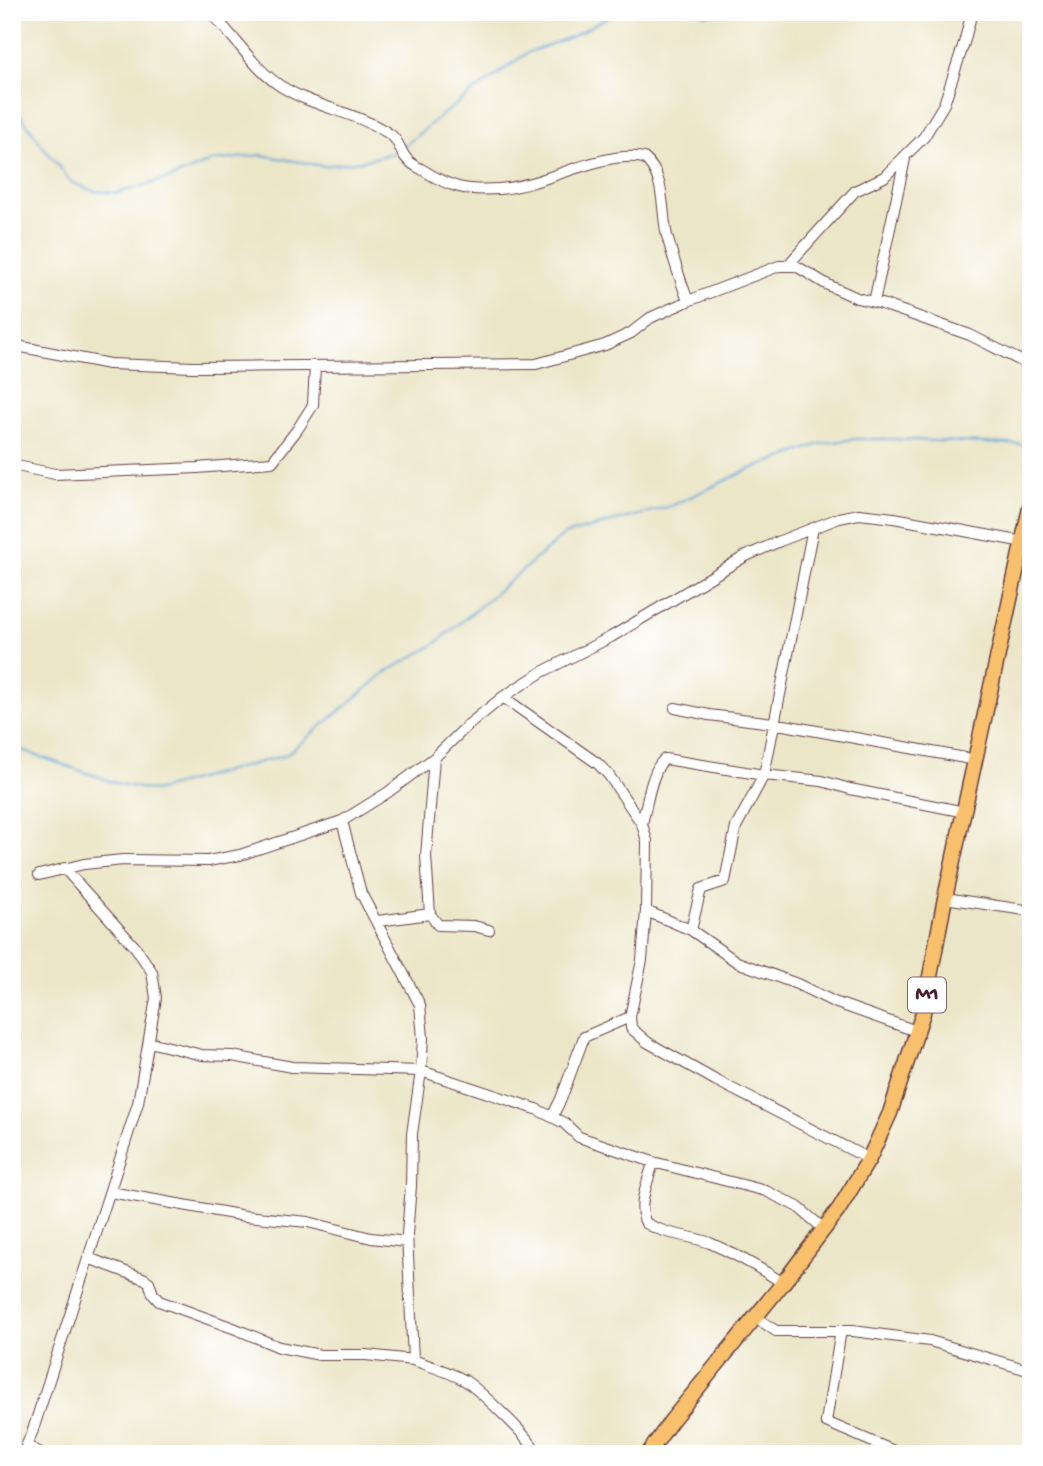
<svg xmlns="http://www.w3.org/2000/svg" width="1043" height="1466" font-family="'Gochi Hand',sans-serif">
  <style>
    .lines { fill: none; stroke-linecap: round; stroke-linejoin: round }
    .stream { stroke: #63a6d7; stroke-width: 2 }
    .minor-casing { stroke: #623d43; stroke-width: 12 }
    .highway-casing { stroke: #623d43; stroke-width: 17 }
    .minor { stroke: #fff; stroke-width: 10 }
    .highway { stroke: #f8bf6c; stroke-width: 14 }
    .labels { text-anchor: middle; dominant-baseline: central; stroke-width: 5; stroke-linejoin: round; paint-order: stroke }
    .shield { fill: #fff; stroke: #80626b; stroke-width: 2 }
    .shield-label { font-size: 21px; font-weight: bold; fill: #4a1f2b }
  </style>
  <rect width="100%" height="100%" fill="#fff"/>
  <filter id="ink" filterUnits="userSpaceOnUse"><feTurbulence type="fractalNoise" baseFrequency=".0143" numOctaves="2"/><feDisplacementMap in="SourceGraphic" scale="14" xChannelSelector="R" yChannelSelector="G"/><feConvolveMatrix kernelMatrix="1 2 1 2 8 2 1 2 1" color-interpolation-filters="sRGB"/></filter>
  <filter id="wash" filterUnits="userSpaceOnUse"><feTurbulence type="fractalNoise" baseFrequency=".00686" numOctaves="4" result="noise"/><feDisplacementMap in="SourceGraphic" scale="28" xChannelSelector="R" yChannelSelector="G"/><feGaussianBlur stdDeviation="1.57" result="paint"/><feColorMatrix in="noise" values="0 0 0 0 0 0 0 0 0 0 0 0 0 0 0 0 0 1.4 0 .05"/><feComposite in="paint" operator="in"/></filter>
  <g filter="url(#wash)">
    <rect width="100%" height="100%" fill="#ece6c8"/>
    <g class="lines">
      <path class="stream" d="M700,12L705,15L725,12
        M12,103L42,145L71,182L93,191L117,193L174,177L212,161L261,155L323,166L362,161L396,152
        M403,147L443,114L527,53L573,36L617,12
        M12,747L116,783L154,791L286,755L388,671L434,645L564,535L671,506L748,470L820,444L855,439H890L1030,445"/>
    </g>
  </g>
  <g filter="url(#ink)">
    <g class="lines">
      <defs>
        <path id="minor" d="M209,12C234,34 251,66 279,85C314,108 358,112 391,135C399,141 400,151 406,158C410,163 417,167 423,170C451,188 465,191 499,189C545,186 600,150 644,158C666,176 661,211 667,236C673,258 680,279 688,301
          M788,265L855,191L884,177L924,137L944,104L964,43L972,12
          M874,302L905,159
          M12,345L109,364L194,367L536,364L605,345L631,333L650,318L688,301L779,266H796L828,285L857,298L882,304L970,335L1031,366
          M12,465L55,474L197,468L272,462L297,430L313,405L315,366
          M503,697L597,763L608,774L642,824L647,841L646,911L642,960L630,1017
          M675,708L709,715L773,723L976,760
          M642,824C646,808 652,767 665,759L764,775L822,781L850,789L965,812
          M39,875L84,864L123,860L208,861L240,855L342,821
          M945,898L1031,911
          M646,911L691,930L737,962L797,984L834,1002L919,1032
          M430,914L438,925L474,926L489,930
          M378,921L430,914L426,856L434,758
          M691,930L701,889L725,881L736,827L764,775L813,528
          M149,1042L202,1055L232,1056L292,1067L421,1071L536,1109L564,1123L579,1137L653,1162C649,1181 636,1205 646,1223C665,1235 689,1235 710,1243C735,1254 760,1268 783,1283
          M552,1117L561,1099L584,1037L630,1017L631,1028L647,1042L715,1080L869,1159
          M653,1162L766,1191L798,1207L824,1229
          M110,1192L245,1216L308,1222L371,1238L407,1242
          M88,1258L145,1279L149,1282L153,1294L159,1301L236,1329L279,1347L320,1355H366L413,1360
          M755,1317L776,1331H853L930,1341L1031,1371
          M841,1330L826,1422L901,1454
          M27,1446L43,1454
          M23,1454L33,1430L138,1103L156,998L152,972L136,948L64,868
          M537,1454C533,1440 478,1389 464,1380C448,1371 430,1366 413,1360L407,1234L411,1186L412,1134L421,1071L423,1038L420,1005L361,893L342,821L387,793L434,758L467,726L503,697L542,672L611,637L744,557L780,541L839,518L859,514L894,518L1024,542"/>
        <path id="highway" d="M648,1454L671,1421L783,1283L839,1209L869,1159L890,1113L923,1013L945,898L1031,503"/>
      </defs>
      <use href="#minor" class="minor-casing"/>
      <use href="#highway" class="highway-casing"/>
      <use href="#minor" class="minor"/>
      <use href="#highway" class="highway"/>
    </g>
  </g>
  <g class="labels">
    <rect class="shield" x="908" y="977.5" width="38" height="35" rx="5"/>
    <g class="shield-label">
      <text x="927" y="995">M1</text>
    </g>
  </g>
  <rect width="1043" height="1466" fill="none" stroke="#fff" stroke-width="42"/>
</svg>
